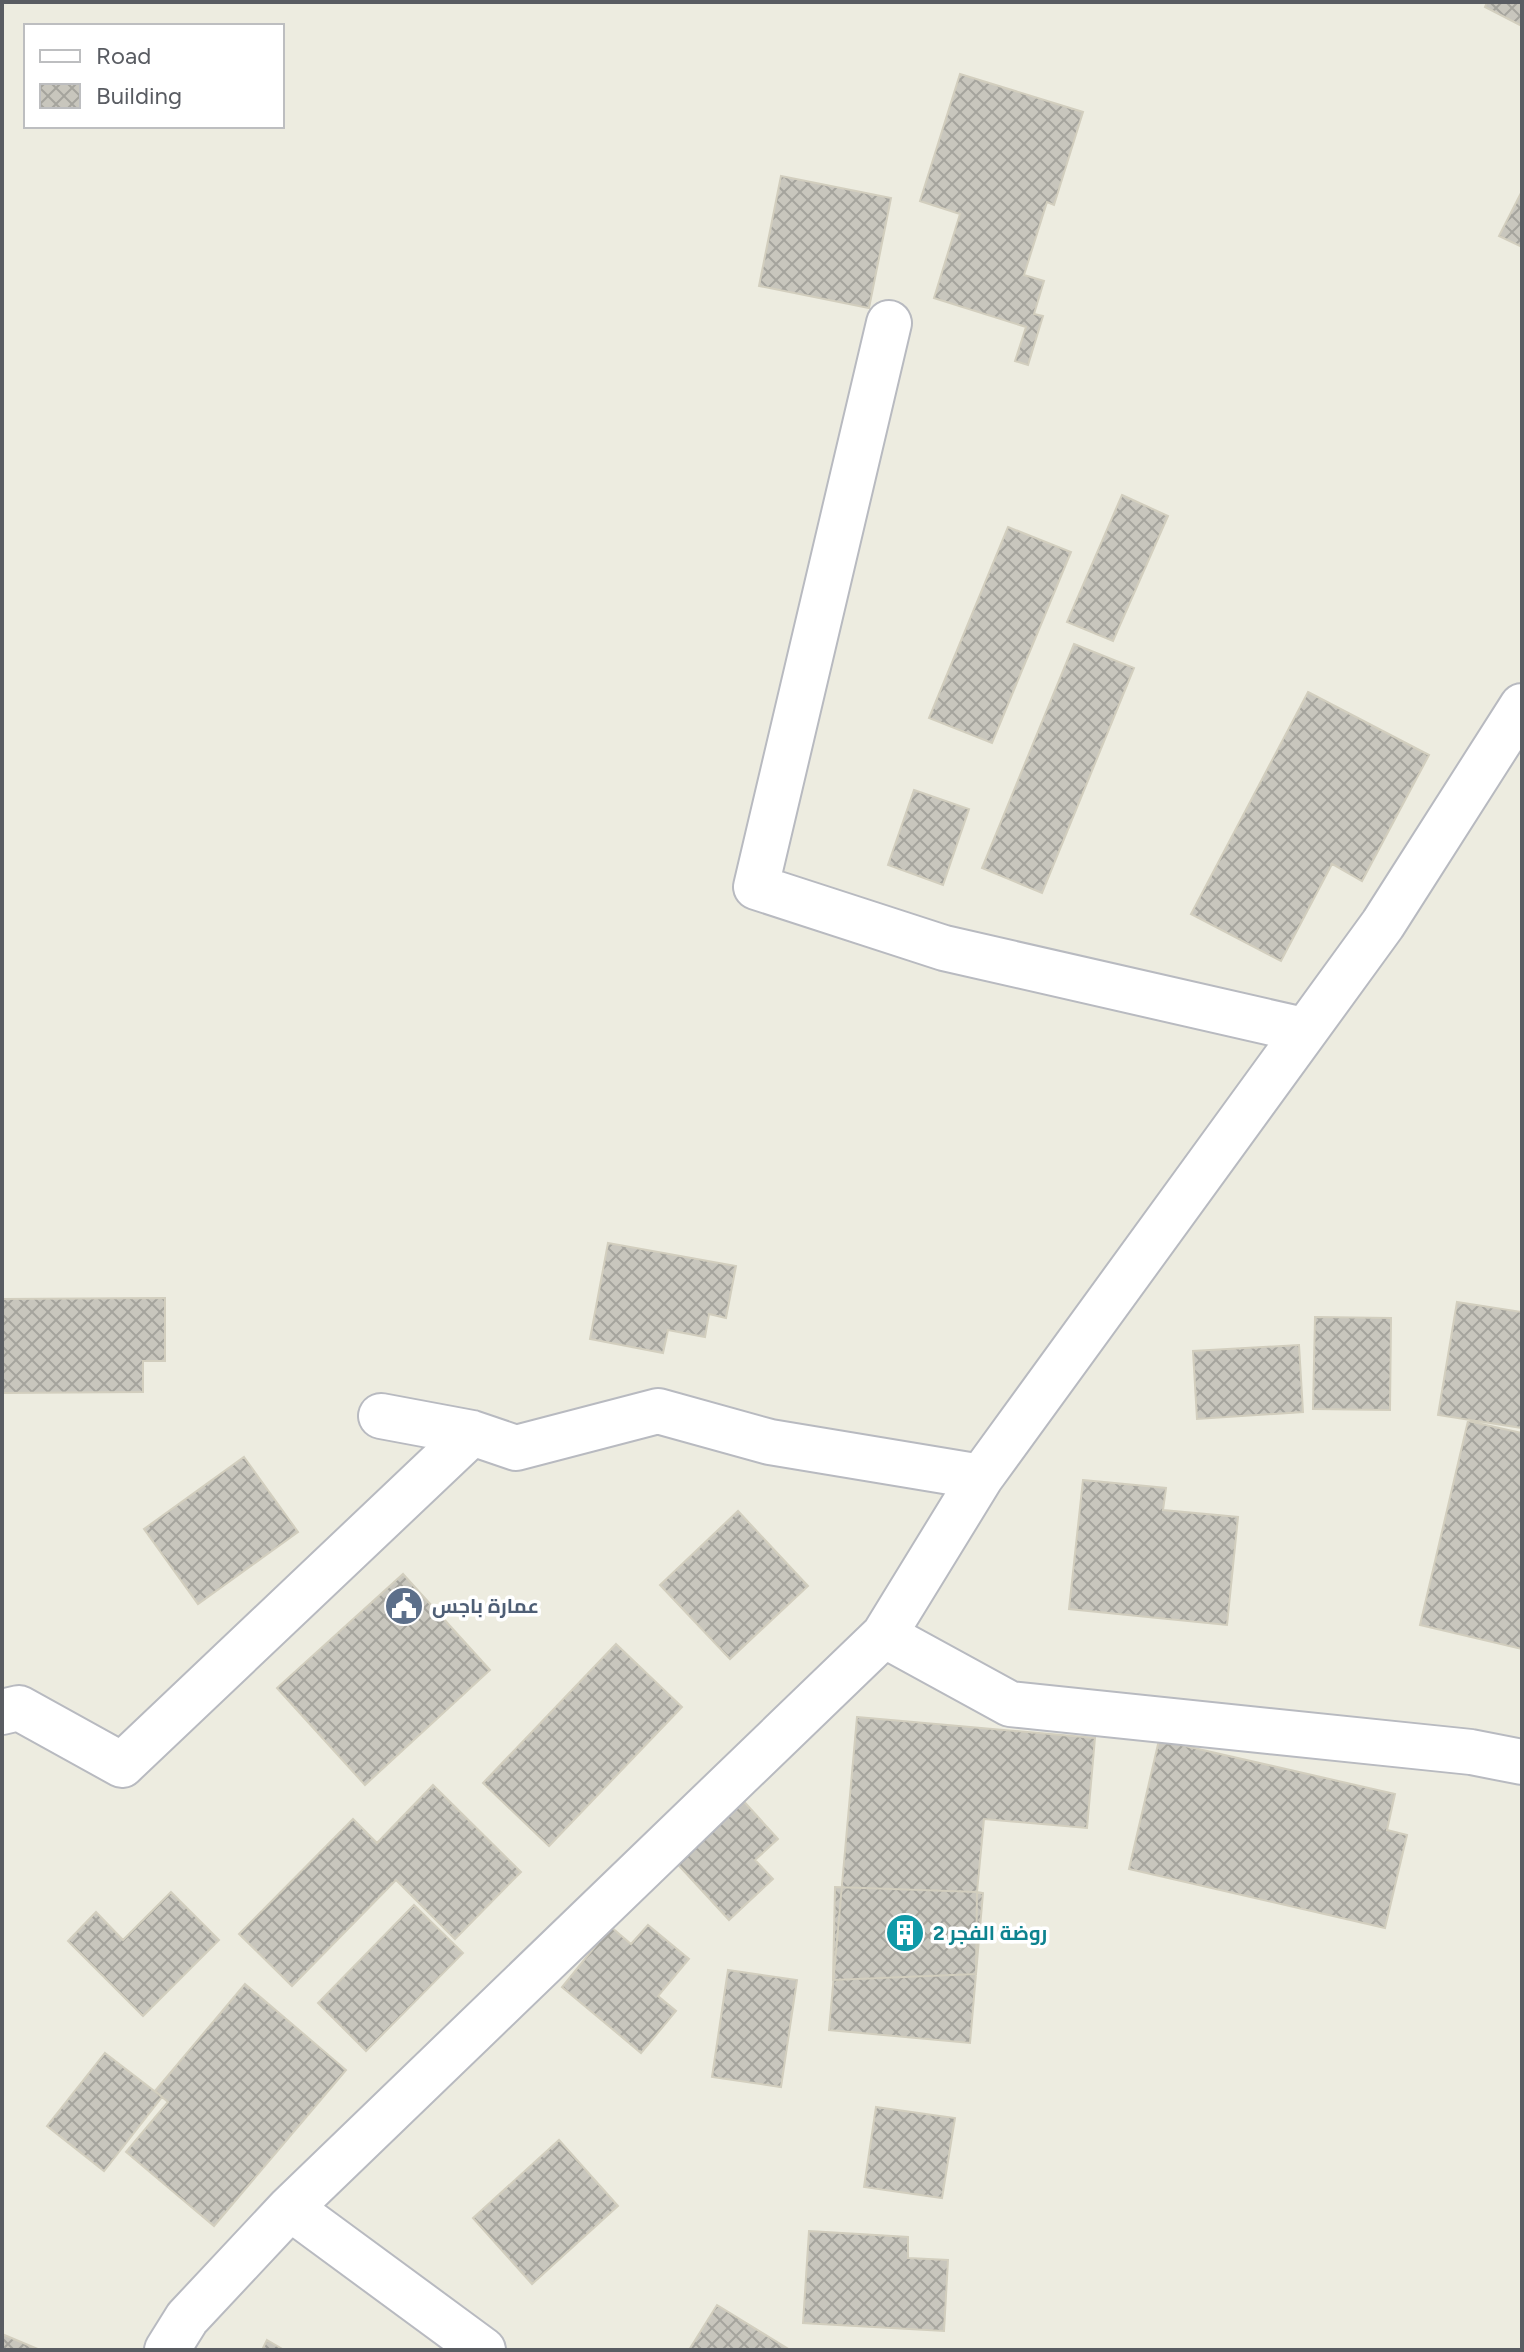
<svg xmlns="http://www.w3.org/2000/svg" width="1524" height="2352" font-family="Figtree,Cairo,sans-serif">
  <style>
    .building { fill: url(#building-cross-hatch); stroke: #d2cebe; stroke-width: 2 }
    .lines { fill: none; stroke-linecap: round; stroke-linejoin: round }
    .minor-casing { stroke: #b8bac0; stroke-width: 48 }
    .minor { stroke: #fff; stroke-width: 44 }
    .labels { text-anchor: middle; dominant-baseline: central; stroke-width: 7; stroke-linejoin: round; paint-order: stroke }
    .service-label { font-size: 20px; font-weight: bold; fill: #4e5e75; stroke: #fff; text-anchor: start }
    .culture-label { font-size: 20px; font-weight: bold; fill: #0d838f; stroke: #fff; text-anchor: start }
  </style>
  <defs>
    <pattern id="building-cross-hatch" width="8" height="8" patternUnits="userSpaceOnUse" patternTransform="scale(2)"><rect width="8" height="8" fill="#c8c6bd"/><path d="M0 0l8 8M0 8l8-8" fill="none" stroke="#a5a49d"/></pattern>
  </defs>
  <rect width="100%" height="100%" fill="#edece0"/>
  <path class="building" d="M1487,2H1522V26L1485,7Z
    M960,74L1083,112L1054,205L1047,202L1024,275L1044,281L1034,314L1043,316L1028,365L1015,361L1026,327L934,298L960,214L920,201Z
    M781,176L891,198L869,308L759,286Z
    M1522,191V247L1499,236Z
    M1122,495L1168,516L1113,641L1067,622Z
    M1008,527L1071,552L992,743L929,718Z
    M1074,644L1134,668L1042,893L982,868Z
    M1308,692L1429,755L1362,881L1332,864L1281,961L1191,914Z
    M914,790L969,809L943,885L888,865Z
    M608,1243L736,1266L726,1318L709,1314L705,1337L668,1330L663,1353L590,1339Z
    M165,1298V1361H143V1392L2,1393V1299Z
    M1457,1302L1522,1312V1428L1438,1415Z
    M1315,1317L1391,1318L1390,1410L1313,1409Z
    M1299,1345L1303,1412L1197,1419L1193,1351Z
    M1468,1421L1522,1433V1649L1420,1625Z
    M244,1457L298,1532L198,1604L144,1529Z
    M1083,1480L1166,1488L1163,1510L1238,1517L1227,1625L1069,1609Z
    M738,1511L808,1586L730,1659L660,1585Z
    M403,1574L490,1670L365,1785L277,1688Z
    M616,1644L682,1707L549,1846L483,1783Z
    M857,1717L1095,1738L1087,1828L984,1819L977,1892L983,1893L970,2043L829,2030Z
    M1159,1740L1395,1794L1387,1830L1407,1835L1385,1928L1129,1869Z
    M433,1785L521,1872L455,1939L396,1880L292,1986L239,1934L353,1819L377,1843Z
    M738,1795L778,1839L755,1860L773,1879L729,1920L671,1857Z
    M835,1887L977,1892L976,1974L833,1980Z
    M171,1892L219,1940L143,2016L68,1941L96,1912L123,1940Z
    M414,1905L463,1953L366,2051L318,2003Z
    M648,1925L689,1959L658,1996L676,2011L641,2053L562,1987L611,1927L631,1944Z
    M728,1970L797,1980L781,2087L712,2077Z
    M245,1984L346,2070L214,2226L126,2152L168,2102L155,2091Z
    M105,2053L162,2097L104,2171L47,2126Z
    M876,2107L955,2118L942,2198L864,2187Z
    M559,2140L618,2206L532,2284L473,2218Z
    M809,2231L908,2237V2258L948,2260L944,2331L803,2323Z
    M717,2305L790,2350H689Z
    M2,2334L40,2350H2Z
    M267,2340L284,2350H262Z"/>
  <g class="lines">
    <defs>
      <path id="minor" d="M889,323L756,887L944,948L1303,1030
        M381,1416L472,1433L516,1448L658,1411L770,1442L981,1477
        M884,1635L981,1477L1383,924L1522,706
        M2,1712L19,1708L122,1765L472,1433
        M167,2350L187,2318L290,2208
        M483,2350L290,2208L884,1635L1010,1704L1471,1752L1522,1762"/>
    </defs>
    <use href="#minor" class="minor-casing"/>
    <use href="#minor" class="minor"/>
  </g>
  <defs>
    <symbol id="civic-disc" viewBox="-11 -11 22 22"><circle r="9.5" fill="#5c6f8a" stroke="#fff"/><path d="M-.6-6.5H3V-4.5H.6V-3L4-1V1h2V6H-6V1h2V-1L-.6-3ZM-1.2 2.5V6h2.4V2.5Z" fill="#fff"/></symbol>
    <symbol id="building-disc" viewBox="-11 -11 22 22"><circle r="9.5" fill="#0f9aa8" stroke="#fff"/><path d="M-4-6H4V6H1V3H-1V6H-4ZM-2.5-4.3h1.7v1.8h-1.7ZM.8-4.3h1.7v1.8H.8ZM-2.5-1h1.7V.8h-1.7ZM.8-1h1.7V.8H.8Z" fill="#fff"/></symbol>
  </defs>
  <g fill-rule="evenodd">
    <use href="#civic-disc" x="382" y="1584" width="44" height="44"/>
    <use href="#building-disc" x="883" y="1911" width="44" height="44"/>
  </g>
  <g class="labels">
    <g class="service-label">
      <text x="432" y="1606">عمارة باجس</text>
    </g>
    <g class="culture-label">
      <text x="933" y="1933">روضة الفجر 2</text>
    </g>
  </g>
  <rect width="1524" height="2352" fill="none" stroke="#595c62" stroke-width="8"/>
  <rect x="24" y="24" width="260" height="104" fill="#ffffff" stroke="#bdbec0" stroke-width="2"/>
  <rect x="40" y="50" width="40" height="12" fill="#ffffff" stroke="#bdbec0" stroke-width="2"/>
  <text x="96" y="64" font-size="24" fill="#595c62">Road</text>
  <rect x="40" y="84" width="40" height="24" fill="url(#building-cross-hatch)" stroke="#bdbec0" stroke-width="2"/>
  <text x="96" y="104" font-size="24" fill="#595c62">Building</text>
</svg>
